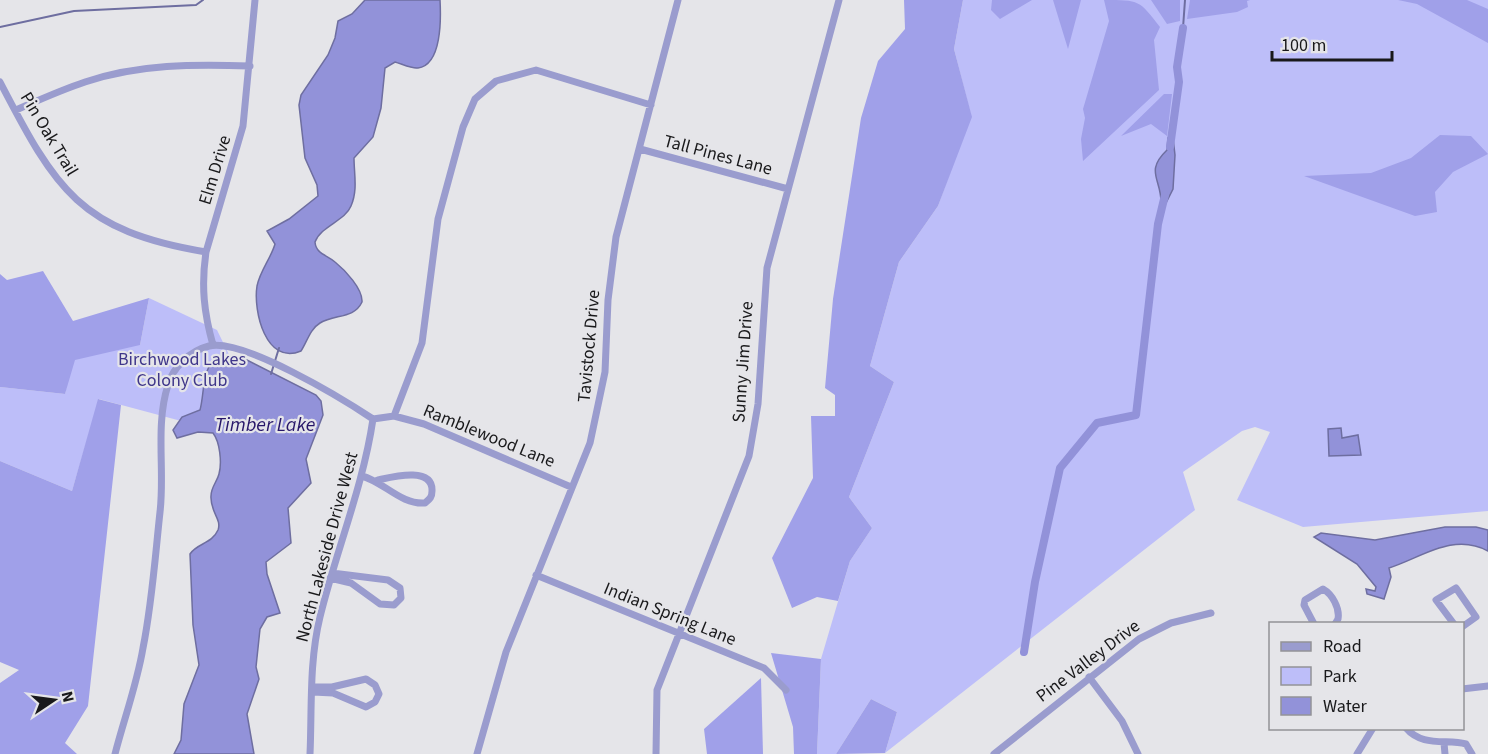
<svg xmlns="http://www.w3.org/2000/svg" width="1488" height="754" font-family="'Source Sans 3',sans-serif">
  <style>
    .green { fill: #bdbef9 }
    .forest { fill: #a0a0e9 }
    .water { fill: #9292d9; stroke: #6e6ea0; stroke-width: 1.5 }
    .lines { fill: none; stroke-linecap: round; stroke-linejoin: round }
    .stream { stroke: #6e6ea0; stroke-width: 2 }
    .canal { stroke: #9292d9; stroke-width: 8 }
    .minor { stroke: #9a9cce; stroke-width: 7 }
    .labels { text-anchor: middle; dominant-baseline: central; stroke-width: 4.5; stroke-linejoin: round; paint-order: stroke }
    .street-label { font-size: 18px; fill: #19191b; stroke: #e5e5e9 }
    .park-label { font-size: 18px; fill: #3f368a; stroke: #e5e5e9 }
    .water-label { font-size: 20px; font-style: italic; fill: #271669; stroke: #e5e5e9 }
  </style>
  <rect width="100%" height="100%" fill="#e5e5e9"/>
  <path class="green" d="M963,0H1488V511L1303,527L1237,500L1270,432L1255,427L1242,431L1183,472L1195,510L885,753L897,712L871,699L836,754H817L821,659L850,561L872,528L849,497L894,382L870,366L899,262L938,206L971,115L954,49Z
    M149,298L217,330L239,375L226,433L99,399L72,491L0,461V387L65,394L79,328L140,345Z"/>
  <path class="forest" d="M904,0H963L954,49L972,117L938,206L899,262L870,366L894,382L849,497L872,528L850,561L838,601L817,597L792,608L772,558L813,478L811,416H835V395L825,388L833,299L861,118L878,61L905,29Z
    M992,0H1032L1000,19L991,10Z
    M1053,0H1081L1068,49Z
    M1104,0C1140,0 1139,0 1160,27L1154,40L1159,90L1083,161L1081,139L1085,118L1083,109L1109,21Z
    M1151,0H1180V21L1167,24Z
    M1190,0H1250L1247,1L1248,7L1237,12L1187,19Z
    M1398,0H1467L1488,9V43L1417,4Z
    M1164,94H1172L1167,136L1151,124L1121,136Z
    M1440,135L1471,136L1488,154L1453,172L1435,192L1437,212L1415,216L1304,176L1371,173L1411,158Z
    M43,271L73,321L149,298L140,345L75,360L65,394L0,387V274L7,280Z
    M98,399L121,405L88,706L65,743L77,754H0V683L19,670L0,662V461L72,491Z
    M771,653L821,659L817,754H794L793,727Z
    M761,678L763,754H707L704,729Z
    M871,699L897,712L885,753L836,754Z"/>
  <path class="water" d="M365,0H440C441,18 442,65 418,68C412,69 402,64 395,62L385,68L381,108L373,137L354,158C354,174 358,190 351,206C345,221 321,226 315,242C316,254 327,255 335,262C345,270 363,289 362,302C354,319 335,314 320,323C310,329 307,342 301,351C266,366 253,311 257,286C260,271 271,258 275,244L267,231L289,219L318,196L317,185L305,158L299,105L301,95L328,55L335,38L338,21L352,14Z
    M1168,138H1173L1175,155L1173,189L1165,205L1161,204C1162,179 1144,172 1167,150Z
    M220,356L243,358L316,395L321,401L323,415L306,459L311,483L288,508L291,543L266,562L267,574L280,613L267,617L260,629L256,667L259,679L247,714L254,754H174L181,740L184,704L199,665L193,625L190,554C197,543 212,544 218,530C222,519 210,512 211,496C211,487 217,482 219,474C222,463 220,442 213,433L198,432L177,438L173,430L182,417L200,410C205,392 201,365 220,356Z
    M1341,428L1342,438L1358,435L1361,455L1329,456L1328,429Z
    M1445,527H1476L1488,530V551C1453,532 1421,558 1389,568L1391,577L1384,599L1367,594L1366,589L1375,591L1376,587L1357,564L1314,537L1321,533L1375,540Z"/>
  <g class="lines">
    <path class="stream" d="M0,27L74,11L196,5L203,0
      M1183,28L1185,0
      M271,374L279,348"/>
    <path class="canal" d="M1170,147L1179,82L1177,67L1183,28
      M1024,652L1035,582L1060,468L1097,423L1136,415L1158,224L1165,195"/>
    <path class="minor" d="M0,82C56,190 80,231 206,252
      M16,110C39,100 61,90 85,82C138,64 195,64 250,66
      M640,149L788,189
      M213,345C204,313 201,286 206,252L243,126L255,0
      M394,416L422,343L438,219L463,127L475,99L496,81L536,70L651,105
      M373,419L394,416L424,424L571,487
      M362,476C384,482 401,505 425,503C430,499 432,497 432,491C433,466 392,477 378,480
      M536,575L764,668L786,690
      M330,578L351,583L380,604L394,605L401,598L400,588L388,580L332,573
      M1314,624L1304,605L1305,600L1323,589C1332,594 1340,608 1338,619L1335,624
      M1454,624L1436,600L1456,588L1476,617L1462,627
      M1089,677L1122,721L1138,754
      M1462,689L1488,686
      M313,692L333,693L366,707L375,702L379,694L375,685L366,679L332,687H313
      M1406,728C1422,747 1446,739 1466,744L1472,754
      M1444,743L1445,754
      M115,754C124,719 137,684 143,648C152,603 155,558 160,512C165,471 155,425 168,385C173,367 190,351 209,346C243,338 343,399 373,419
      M310,754C312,709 309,662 320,617C336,551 363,487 373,419
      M477,754L506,652L590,443L605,372L608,300L616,237L678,0
      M656,754L657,690L749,456L758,404L767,268L839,0
      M994,754L1139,639L1171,623L1211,613
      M1357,754L1373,728"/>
  </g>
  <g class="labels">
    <g class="street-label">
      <text transform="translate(49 134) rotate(59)">Pin Oak Trail</text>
      <text transform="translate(718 155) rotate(15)">Tall Pines Lane</text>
      <text transform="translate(215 170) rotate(-73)">Elm Drive</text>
      <text transform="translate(589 346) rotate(-85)">Tavistock Drive</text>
      <text transform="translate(743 362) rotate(-86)">Sunny Jim Drive</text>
      <text transform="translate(489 436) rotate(22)">Ramblewood Lane</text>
      <text transform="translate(327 547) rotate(-75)">North Lakeside Drive West</text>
      <text transform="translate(670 614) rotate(22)">Indian Spring Lane</text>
      <text transform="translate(1088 661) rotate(-37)">Pine Valley Drive</text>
    </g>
    <g class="park-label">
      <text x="182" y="359">Birchwood Lakes<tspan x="182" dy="21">Colony Club</tspan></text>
    </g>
    <g class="water-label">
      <text x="265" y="425">Timber Lake</text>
    </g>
  </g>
  <rect x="1269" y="622" width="195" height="108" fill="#e5e5e9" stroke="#939397" stroke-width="1.5"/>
  <rect x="1281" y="642" width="30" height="9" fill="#9a9cce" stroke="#939397" stroke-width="1.5"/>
  <text x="1323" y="652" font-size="18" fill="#19191b">Road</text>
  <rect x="1281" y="667" width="30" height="18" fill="#bdbef9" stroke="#939397" stroke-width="1.5"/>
  <text x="1323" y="682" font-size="18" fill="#19191b">Park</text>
  <rect x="1281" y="697" width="30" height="18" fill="#9292d9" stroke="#939397" stroke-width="1.5"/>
  <text x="1323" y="712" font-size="18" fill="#19191b">Water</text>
  <g transform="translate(54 700) rotate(77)" stroke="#e5e5e9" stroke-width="4.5" paint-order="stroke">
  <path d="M0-4.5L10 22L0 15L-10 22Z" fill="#19191b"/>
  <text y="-9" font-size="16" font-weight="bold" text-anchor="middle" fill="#19191b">N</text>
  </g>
  <path d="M1272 51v9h120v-9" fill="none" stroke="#19191b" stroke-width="3"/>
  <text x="1281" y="51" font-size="18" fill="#19191b" stroke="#e5e5e9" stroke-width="4.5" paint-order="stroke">100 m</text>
</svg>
